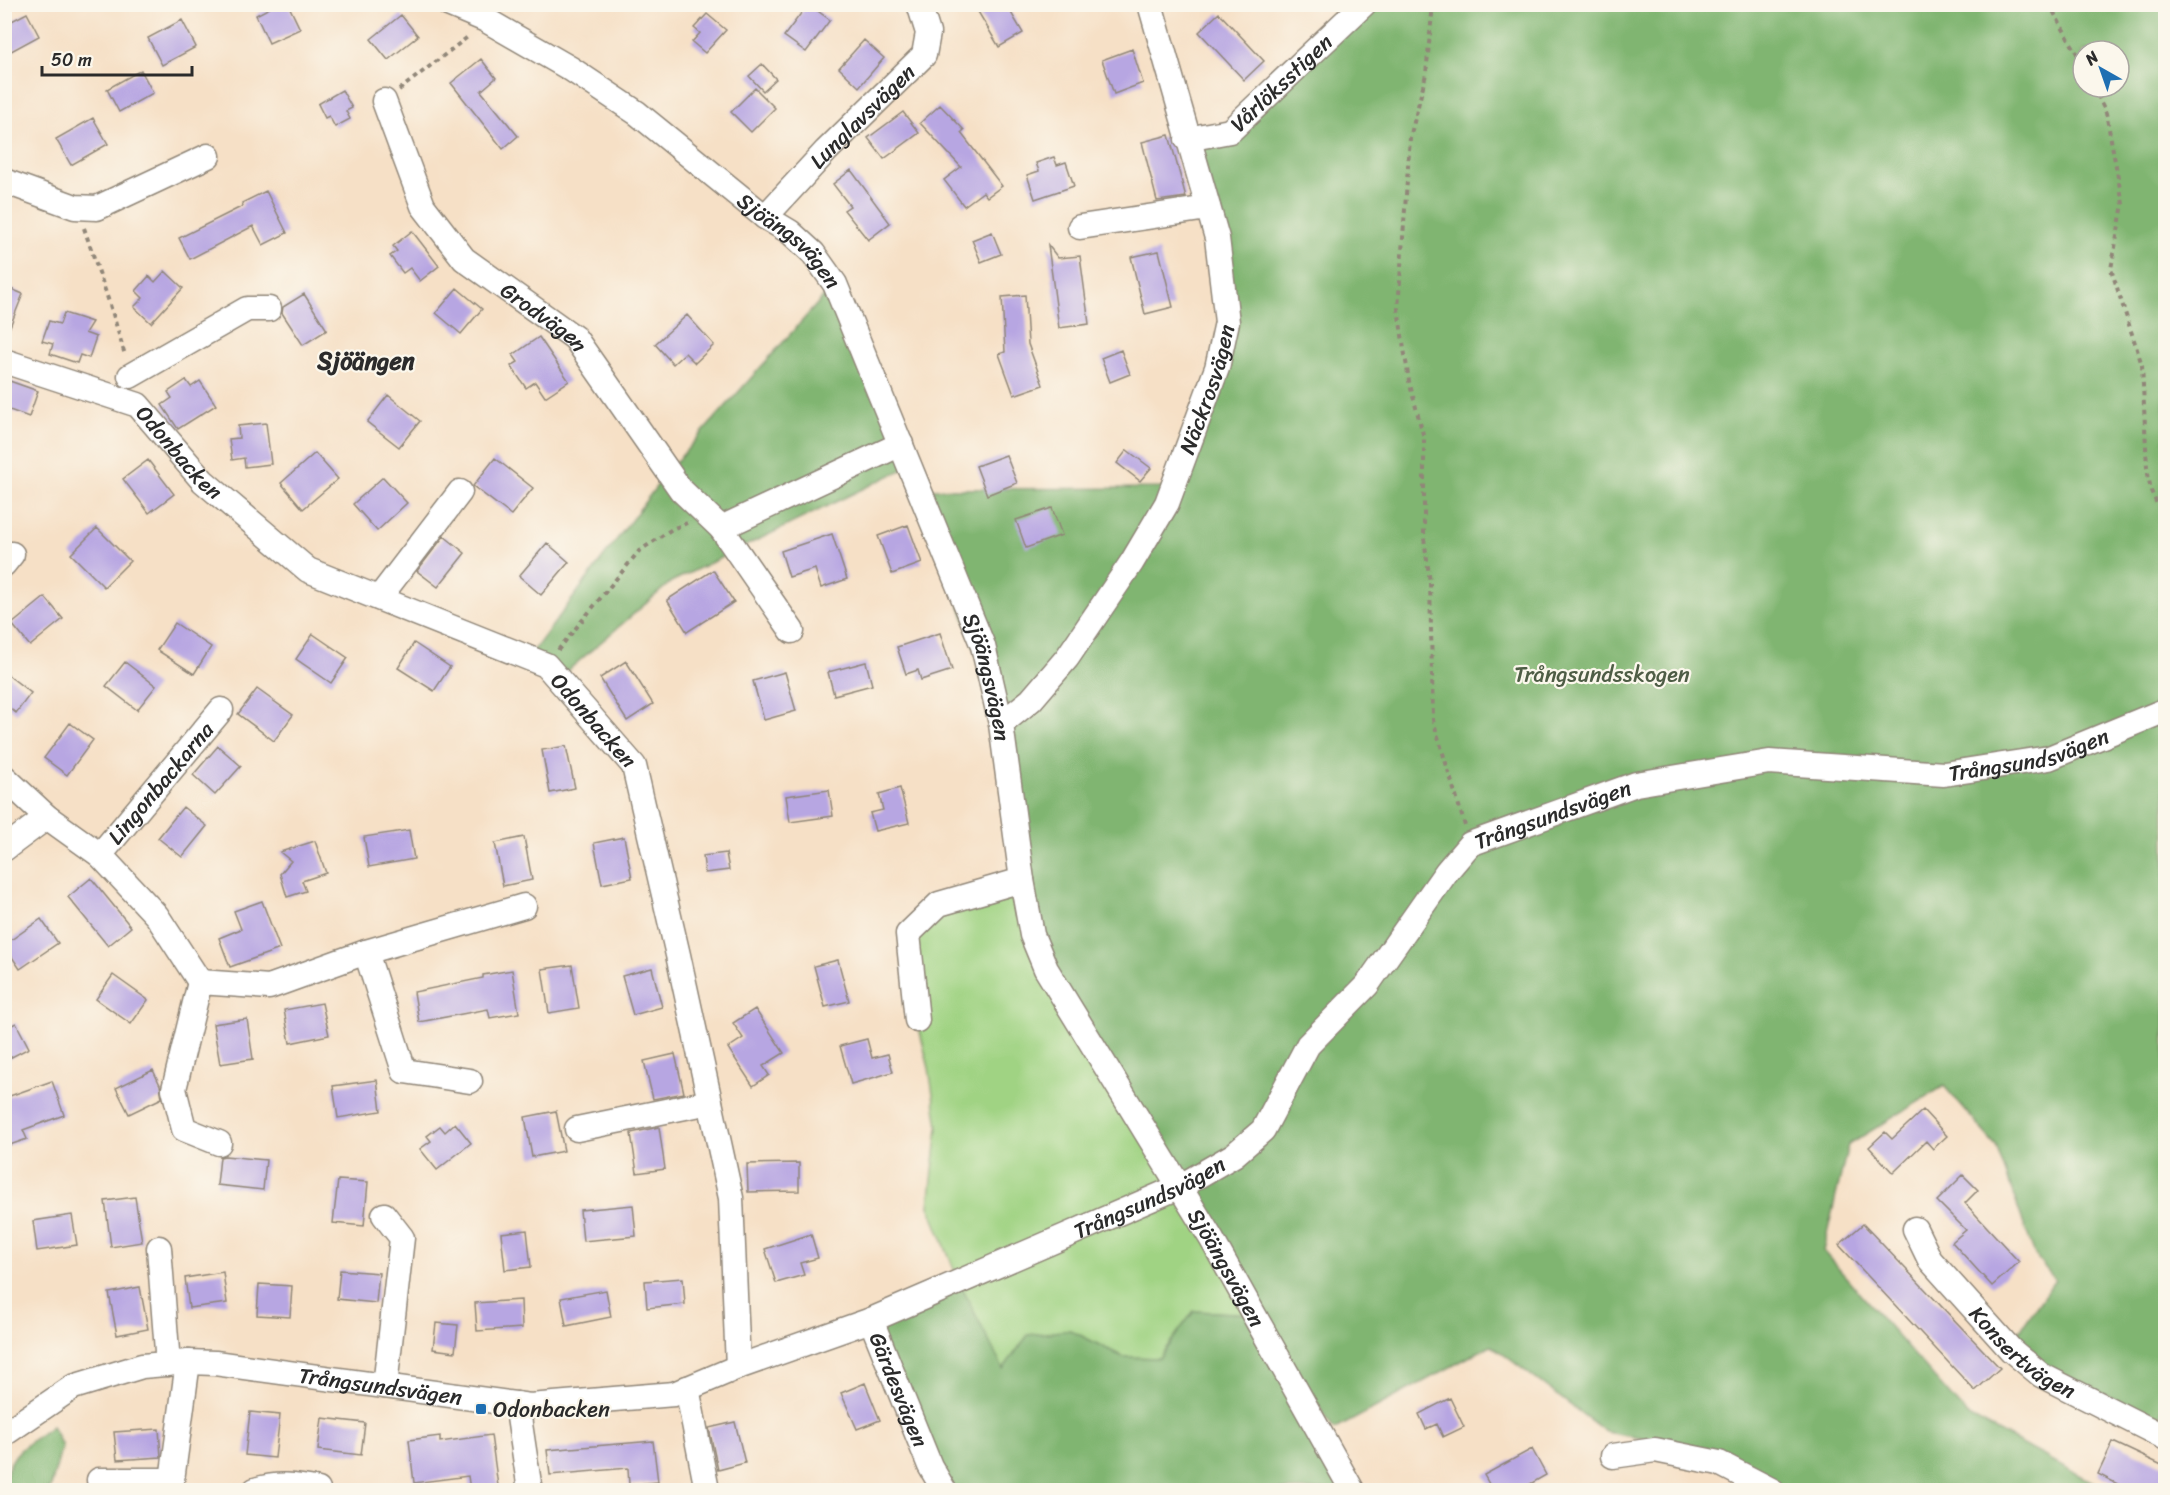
<svg xmlns="http://www.w3.org/2000/svg" width="2170" height="1495" font-family="Sriracha,sans-serif">
  <style>
    .green { fill: #a0d383; stroke: #667f57; stroke-width: 1.5 }
    .forest { fill: #80b571; stroke: #56704e; stroke-width: 1.5; fill-rule: evenodd }
    .building { fill: #b7a6e2 }
    .lines { fill: none; stroke-linecap: round; stroke-linejoin: round }
    .minor-casing { stroke: #908678; stroke-width: 27 }
    .path { stroke: #908678; stroke-width: 4; stroke-dasharray: 4.5 4.5; stroke-linecap: butt }
    .minor { stroke: #fff; stroke-width: 24 }
    .poi-dot { fill: #1f6fb2; stroke: #fbf7ec; stroke-width: 2 }
    .labels { text-anchor: middle; dominant-baseline: central; stroke-width: 4.5; stroke-linejoin: round; paint-order: stroke }
    .street-label { font-size: 22px; fill: #2b2b2b; stroke: #fbf7ec }
    .park-label { font-size: 22px; fill: #4e5d45; stroke: #fbf7ec }
    .poi-label { font-size: 22px; fill: #2b2b2b; stroke: #fbf7ec; text-anchor: start }
    .neighbourhood-label { font-size: 24px; font-weight: bold; fill: #2b2b2b; stroke: #fbf7ec }
  </style>
  <rect width="100%" height="100%" fill="#fbf7ec"/>
  <filter id="ink" filterUnits="userSpaceOnUse"><feTurbulence type="fractalNoise" baseFrequency=".0167" numOctaves="2"/><feDisplacementMap in="SourceGraphic" scale="12" xChannelSelector="R" yChannelSelector="G"/><feConvolveMatrix kernelMatrix="1 2 1 2 8 2 1 2 1" color-interpolation-filters="sRGB"/></filter>
  <filter id="wash" filterUnits="userSpaceOnUse"><feTurbulence type="fractalNoise" baseFrequency=".008" numOctaves="4" result="noise"/><feDisplacementMap in="SourceGraphic" scale="24" xChannelSelector="R" yChannelSelector="G"/><feGaussianBlur stdDeviation="1.35" result="paint"/><feColorMatrix in="noise" values="0 0 0 0 0 0 0 0 0 0 0 0 0 0 0 0 0 1.4 0 .05"/><feComposite in="paint" operator="in"/></filter>
  <g filter="url(#wash)">
    <rect width="100%" height="100%" fill="#f6e0c6"/>
    <path class="green" d="M1022,880L1253,1314L1194,1311L1159,1358L1123,1357L1070,1330L1002,1369L959,1282L929,1206L938,1127L929,1068L917,1020L908,934L939,904Z"/>
    <path class="forest" d="M1364,5H2165V1405L2158,1420L2046,1366L2016,1336L2055,1280L2035,1255L1996,1146L1944,1086L1848,1145L1823,1251L1967,1415L2108,1490H1789L1757,1474L1701,1449L1606,1432L1491,1345L1334,1430L1046,969L1001,724L919,489L1171,488L1227,322L1187,139L1230,131ZM2083,51H2119V87H2083Z
      M835,284L910,466L671,582L558,679L528,658L668,471Z
      M959,1282L1003,1369L1028,1335L1070,1330L1123,1357L1159,1358L1194,1311L1253,1314L1352,1490H944L871,1320Z
      M52,1426L62,1446L50,1490H5C4,1455 26,1445 52,1426Z"/>
    <g id="blocks">
      <path class="building" d="M277,4H288L300,29L269,43L256,15Z
        M808,4L830,20L806,52L784,36Z
        M986,4H1006L1023,33L999,47L977,10Z
        M27,13L39,36L4,55V25Z
        M1219,13L1264,61L1244,80L1199,32Z
        M707,14L726,30L705,53L692,42L700,33L694,28Z
        M401,15L418,36L388,60L371,39Z
        M182,20L196,47L162,65L148,38Z
        M864,40L884,58L859,87L839,68Z
        M1132,49L1143,83L1114,94L1102,60Z
        M481,59L496,78L481,91L518,136L503,149L451,83Z
        M762,64L776,79L763,91L749,76Z
        M141,70L153,93L119,112L107,89Z
        M755,88L775,108L751,132L731,112Z
        M342,90L352,108L346,111L350,119L335,127L329,116L325,118L318,104Z
        M940,105L964,130L961,133L1002,186L987,197L983,192L964,206L944,180L961,167L920,123Z
        M903,112L919,133L884,159L868,138Z
        M93,118L108,144L71,165L56,139Z
        M1169,135L1186,197L1157,201L1142,142Z
        M1054,157L1057,165L1066,162L1074,186L1035,199L1027,175L1039,171L1036,163Z
        M851,170L890,223L868,240L844,210L850,206L833,184Z
        M266,191L287,233L263,245L253,226L190,259L179,238L243,206L242,203Z
        M412,231L439,266L420,281L410,268L403,273L390,256L397,251L393,246Z
        M992,232L1001,254L981,262L972,240Z
        M1048,245L1058,258L1080,256L1089,324L1059,328Z
        M1159,251L1173,307L1145,314L1131,257Z
        M165,271L183,288L151,323L134,307L143,298L136,291L149,276L155,282Z
        M4,286L23,294L5,339H4Z
        M457,288L482,309L461,334L436,313Z
        M304,294L327,330L303,345L282,313L283,307Z
        M1025,295L1028,344L1043,385L1014,395L999,354L1005,352L1002,297Z
        M64,313L92,322L85,333L96,337L89,358L80,355L77,363L50,354L53,344L42,341L49,321L60,324Z
        M687,315L714,345L695,363L685,353L673,364L655,344Z
        M539,337L569,381L545,397L535,382L526,388L511,366L518,362L513,355Z
        M1121,350L1130,374L1110,382L1101,358Z
        M4,379L38,391L29,417L4,408Z
        M186,380L191,387L200,381L216,405L178,429L162,405L172,398L168,392Z
        M388,395L420,421L399,447L367,422Z
        M266,423L271,464L245,467L244,458L232,460L229,439L239,438L238,426Z
        M1127,450L1151,468L1140,481L1117,463Z
        M315,453L338,479L303,509L281,483Z
        M1006,455L1017,483L987,495L976,466Z
        M495,458L533,488L511,515L473,486Z
        M148,460L174,494L149,513L123,479Z
        M383,477L407,503L377,531L353,504Z
        M1052,508L1062,535L1026,548L1016,520Z
        M908,525L922,563L892,574L878,536Z
        M97,528L130,561L104,587L71,554Z
        M832,534L847,579L821,588L815,569L789,577L781,551Z
        M444,536L465,553L438,587L417,571Z
        M547,543L569,562L541,595L519,576Z
        M713,570L734,602L687,632L667,600Z
        M45,597L63,619L30,646L12,624Z
        M175,623L211,647L194,674L157,650Z
        M940,633L952,670L921,680L918,670L906,674L897,647Z
        M313,634L348,658L331,683L296,659Z
        M414,643L450,667L434,691L398,668Z
        M626,661L653,704L627,721L600,678Z
        M125,662L156,686L137,710L106,686Z
        M866,662L872,685L834,695L828,672Z
        M4,672L31,693L16,713L4,704Z
        M785,672L796,711L764,720L753,681Z
        M257,689L293,715L274,741L238,714Z
        M70,723L93,740L67,775L44,758Z
        M218,746L241,766L215,795L193,775Z
        M566,746L575,788L550,793L542,750Z
        M900,788L909,823L875,831L870,813L883,810L879,794Z
        M829,790L833,816L790,822L786,796Z
        M183,807L207,826L182,857L158,838Z
        M409,830L414,859L369,867L364,837Z
        M524,837L532,880L503,886L495,843Z
        M624,837L632,878L602,884L594,843Z
        M315,841L326,873L302,881L306,891L287,897L280,874L291,861L280,852Z
        M726,853L729,870L705,873L703,856Z
        M91,878L131,927L108,946L68,897Z
        M262,901L280,949L230,967L219,938L241,929L234,911Z
        M41,919L58,943L20,969L4,945Z
        M838,960L849,1001L825,1007L814,966Z
        M572,965L579,1008L549,1013L542,969Z
        M652,968L662,1007L633,1015L622,976Z
        M512,970L519,1013L490,1018L488,1009L419,1022L414,992L483,978V975Z
        M113,975L148,1000L131,1024L96,999Z
        M322,1003L329,1035L290,1043L284,1010Z
        M755,1009L784,1053L763,1066L769,1075L753,1086L728,1048L743,1038L733,1023Z
        M247,1019L253,1059L220,1064L213,1024Z
        M16,1023L29,1048L4,1061V1029Z
        M867,1039L872,1058L888,1054L893,1072L851,1084L840,1046Z
        M675,1054L684,1093L653,1099L644,1061Z
        M153,1070L160,1085L162,1098L129,1114L116,1088Z
        M377,1080L381,1111L338,1118L333,1086Z
        M52,1081L64,1115L23,1130L27,1139L4,1147V1098Z
        M1923,1110L1947,1136L1933,1149L1926,1141L1893,1173L1869,1147L1885,1132L1892,1139Z
        M556,1111L564,1151L532,1157L525,1117Z
        M455,1123L471,1143L437,1170L420,1149L431,1141L427,1136L440,1126L445,1132Z
        M659,1127L665,1169L637,1173L631,1133Z
        M225,1156L266,1160L263,1190L217,1185L220,1157Z
        M799,1163V1191L748,1192L747,1164Z
        M1963,1175L1978,1190L1965,1203L2019,1262L1992,1286L1952,1242L1966,1230L1937,1201Z
        M338,1180L368,1182L364,1226L333,1223Z
        M135,1197L142,1242L111,1247L105,1201Z
        M633,1205L636,1236L583,1241L580,1210Z
        M72,1215L77,1245L37,1251L33,1221Z
        M1863,1224L2000,1368L1975,1391L1839,1245Z
        M527,1230L531,1267L505,1270L501,1233Z
        M811,1234L818,1258L800,1263L804,1275L776,1283L765,1249Z
        M340,1270L379,1273L376,1303L337,1299Z
        M223,1272L227,1303L189,1308L185,1278Z
        M683,1278L685,1304L647,1308L645,1281Z
        M259,1284L292,1286L290,1317L257,1315Z
        M140,1287L148,1329L117,1335L109,1293Z
        M606,1290L611,1317L566,1326L561,1298Z
        M521,1300L522,1328L477,1331L475,1303Z
        M436,1323L458,1325L455,1352L433,1349Z
        M865,1383L880,1420L857,1429L841,1393Z
        M1450,1398L1464,1427L1443,1437L1437,1424L1426,1429L1419,1414Z
        M250,1412L280,1415L275,1458L245,1455Z
        M322,1418L365,1423L361,1455L318,1450Z
        M735,1422L745,1463L718,1470L709,1428Z
        M159,1429L161,1457L117,1460L114,1432Z
        M491,1435L498,1486L470,1490L468,1476L414,1483L409,1440L440,1436V1442Z
        M653,1441L658,1482L629,1485L628,1468L550,1475L547,1450Z
        M2113,1442L2166,1467V1491H2131L2098,1474Z
        M1532,1449L1546,1475L1518,1491H1493L1484,1475Z"/>
    </g>
  </g>
  <g filter="url(#ink)">
    <use href="#blocks" fill-opacity="0" stroke="#908678" stroke-width="1.5"/>
    <g class="lines">
      <defs>
        <g id="minor">
          <path id="s1" d="M448,4L486,20L571,69L637,113L765,217L790,232L813,253L835,284L983,646L1001,724L1022,880L1032,935L1046,969L1211,1238L1352,1490"/>
          <path id="s2" d="M384,101L423,206L464,259L575,338L681,490L721,528L792,631"/>
          <path id="s3" d="M1187,139L1230,131L1364,4"/>
          <path d="M4,181L75,207L97,208L208,156"/>
          <path id="s4" d="M765,217L826,151L924,55L928,33L919,4"/>
          <path d="M1080,227L1208,208"/>
          <path id="s5" d="M4,361L138,405L203,481L308,570L546,665L634,766L678,955L731,1198L738,1367"/>
          <path d="M130,376L247,309H269"/>
          <path d="M721,528L901,444"/>
          <path d="M4,564L12,554"/>
          <path d="M379,598L460,492"/>
          <path id="s6" d="M1001,724L1031,700L1067,658L1132,562L1167,503L1217,368L1227,322L1217,238L1150,4"/>
          <path d="M4,777L47,817L100,855L157,916L200,982"/>
          <path d="M4,849L47,817"/>
          <path id="s7" d="M100,855L221,710"/>
          <path d="M366,952L404,1071L470,1081"/>
          <path d="M917,1020L908,934L939,904L1022,880"/>
          <path d="M577,1129L710,1102"/>
          <path d="M219,1143L184,1129L174,1089L200,982L269,987L366,952L524,906"/>
          <path d="M384,1215L402,1238L385,1386"/>
          <path id="s8" d="M1915,1229L1930,1260L2011,1350L2041,1375L2166,1438"/>
          <path d="M159,1248L168,1364"/>
          <path id="s9" d="M871,1320L930,1466L944,1490"/>
          <path d="M687,1388L707,1490"/>
          <path d="M517,1404L530,1490"/>
          <path id="s10" d="M4,1434L73,1387L142,1366L188,1362L215,1363L530,1406L674,1394L738,1367L871,1320L1181,1186L1234,1155L1263,1130L1308,1045L1367,985L1447,871L1470,844L1636,784L1769,762L1944,774L2049,758L2166,710"/>
          <path d="M1613,1456L1655,1450L1719,1463L1771,1490"/>
          <path d="M99,1480H172L188,1362"/>
          <path d="M255,1490C277,1483 296,1485 318,1490"/>
        </g>
      </defs>
      <use href="#minor" class="minor-casing"/>
      <path class="path" d="M1433,4L1426,74L1410,138L1398,309L1409,381L1424,438V538L1430,582L1433,720L1465,826
        M2049,4L2083,64
        M2094,87L2106,113L2123,204L2111,269L2142,365L2147,468L2151,491L2166,523
        M399,90L469,36
        M84,228L112,311L125,355
        M558,650L639,551L672,529L687,523"/>
      <use href="#minor" class="minor"/>
    </g>
  </g>
  <rect class="poi-dot" x="475" y="1403" width="12" height="12" rx="3"/>
  <g class="labels">
    <g class="street-label">
      <text stroke="none"><textPath href="#s3" startOffset="114">Vårlöksstigen</textPath></text>
      <text stroke="none"><textPath href="#s4" startOffset="140">Lunglavsvägen</textPath></text>
      <text stroke="none"><textPath href="#s1" startOffset="418">Sjöängsvägen</textPath></text>
      <text stroke="none"><textPath href="#s2" startOffset="278">Grodvägen</textPath></text>
      <text stroke="none"><textPath href="#s6" startOffset="399">Näckrosvägen</textPath></text>
      <text stroke="none"><textPath href="#s5" startOffset="204">Odonbacken</textPath></text>
      <text stroke="none"><textPath href="#s1" startOffset="904">Sjöängsvägen</textPath></text>
      <text stroke="none"><textPath href="#s5" startOffset="708">Odonbacken</textPath></text>
      <text stroke="none"><textPath href="#s10" startOffset="2268">Trångsundsvägen</textPath></text>
      <text stroke="none"><textPath href="#s7" startOffset="94">Lingonbackarna</textPath></text>
      <text stroke="none"><textPath href="#s10" startOffset="1782">Trångsundsvägen</textPath></text>
      <text stroke="none"><textPath href="#s10" startOffset="1206">Trångsundsvägen</textPath></text>
      <text stroke="none"><textPath href="#s1" startOffset="1552">Sjöängsvägen</textPath></text>
      <text stroke="none"><textPath href="#s8" startOffset="166">Konsertvägen</textPath></text>
      <text stroke="none"><textPath href="#s10" startOffset="396">Trångsundsvägen</textPath></text>
      <text stroke="none"><textPath href="#s9" startOffset="75">Gärdesvägen</textPath></text>
    </g>
    <g class="park-label">
      <text x="1602" y="674">Trångsundsskogen</text>
    </g>
    <g class="poi-label">
      <text x="493" y="1409">Odonbacken</text>
    </g>
    <g class="neighbourhood-label">
      <text x="366" y="361">Sjöängen</text>
    </g>
  </g>
  <rect width="2170" height="1495" fill="none" stroke="#fbf7ec" stroke-width="24"/>
  <g transform="translate(2101 69) rotate(320)"><circle r="28" fill="#fbf7ec" stroke="#a8a59f" stroke-width="1.5"/>
  <path d="M0-4.5L10 22L0 15L-10 22Z" fill="#1f6fb2"/>
  <text y="-9" font-size="16" font-weight="bold" text-anchor="middle" fill="#2b2b2b">N</text>
  </g>
  <path d="M42 66v9h150v-9" fill="none" stroke="#2b2b2b" stroke-width="3"/>
  <text x="51" y="66" font-size="18" fill="#2b2b2b" stroke="#fbf7ec" stroke-width="4.5" paint-order="stroke">50 m</text>
</svg>
